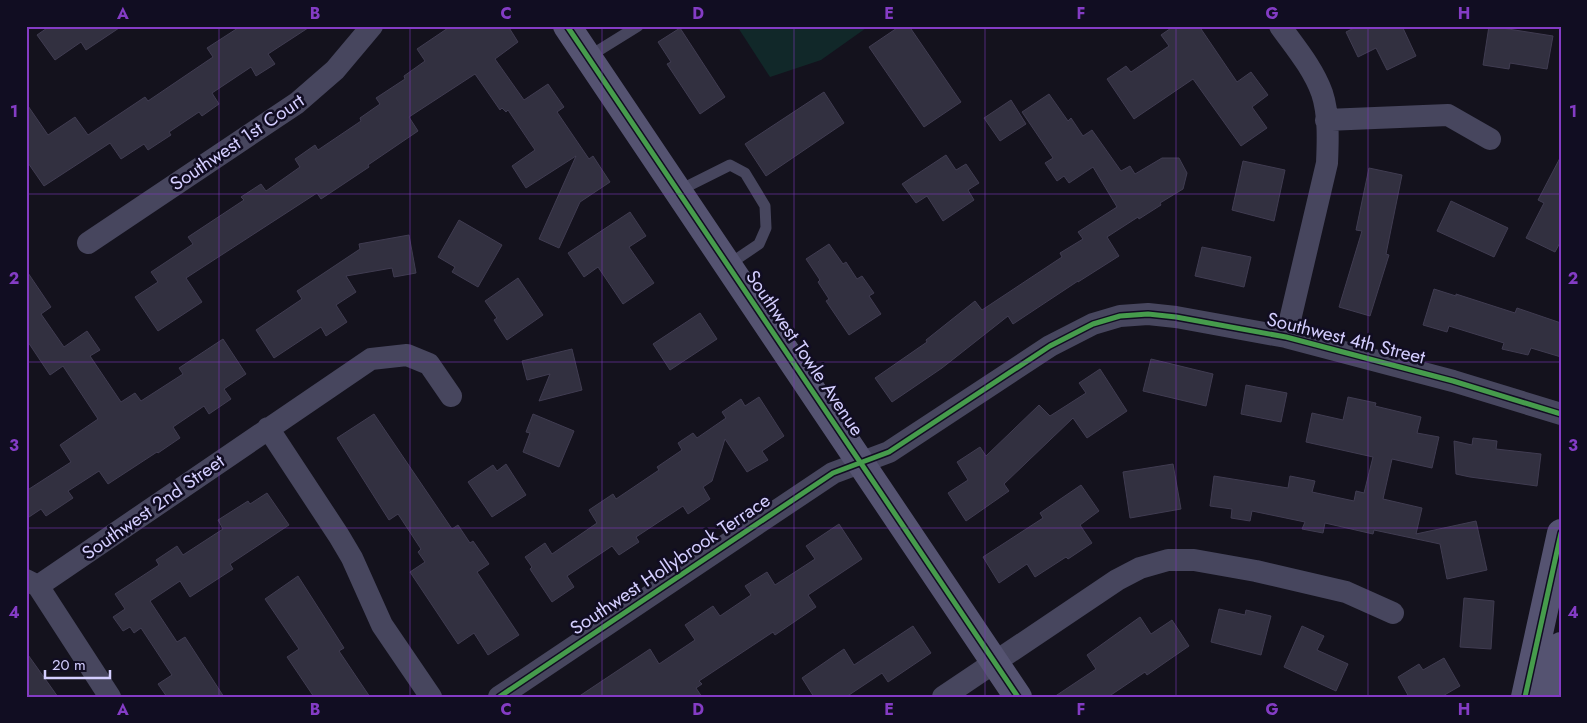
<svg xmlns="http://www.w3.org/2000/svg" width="1587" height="723" font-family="Jost,sans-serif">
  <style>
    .green { fill: #112829 }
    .building { fill: #323040; stroke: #403c51 }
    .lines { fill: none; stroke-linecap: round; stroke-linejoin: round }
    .lane { stroke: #47465e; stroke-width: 11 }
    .street { stroke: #47465e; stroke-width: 22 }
    .secondary { stroke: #555371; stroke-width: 28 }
    .cycleway-casing { stroke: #110d22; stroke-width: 8 }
    .cycleway { stroke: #469c4c; stroke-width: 5 }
    .grid { fill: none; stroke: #843cc5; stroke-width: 1; stroke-opacity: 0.55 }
    .labels { text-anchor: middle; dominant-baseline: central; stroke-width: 5; stroke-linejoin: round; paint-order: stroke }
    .street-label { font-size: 19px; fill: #d4ceff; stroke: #110d22 }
    .neatline { fill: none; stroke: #843cc5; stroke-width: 2 }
    .grid-label { font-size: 16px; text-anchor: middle; font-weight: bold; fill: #843cc5 }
  </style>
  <rect width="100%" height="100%" fill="#14121d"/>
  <path class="green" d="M737,26H869L821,60L770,77Z"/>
  <path class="building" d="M50,26H122L86,50L81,42L55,60L37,35Z
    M241,26H311L268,54L275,64L256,76L251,67L212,93L219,104L202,116L199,112L169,132L171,135L148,150L144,144L121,159L110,143L44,186L26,160V103L48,135L75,117L88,135L145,97L148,101L213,57L207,48Z
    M451,26H508L518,42L495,59L524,100L548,84L564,107L557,112L589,159L593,156L610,182L580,202L559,248L539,239L576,156L526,188L512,166L535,150L508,110L506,112L502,108L500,110L475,74L409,117L418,131L368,165L369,167L321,199L317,193L186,278L202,302L158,331L135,297L158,282L151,272L193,244L188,237L244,200L241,197L261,184L266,191L300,167L295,159L315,145L318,150L361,121L360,118L380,104L376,98L405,79L404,76L425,61L417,49Z
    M900,26H909L961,102L924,127L869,47Z
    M1174,26H1199L1237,82L1251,72L1268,95L1252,107L1267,128L1241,146L1193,79L1134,119L1107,79L1126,66L1131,72L1169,46L1161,35Z
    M1358,26H1402L1416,56L1387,70L1376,48L1358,57L1346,32Z
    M1489,26L1553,36L1547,69L1510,63L1509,69L1483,65Z
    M680,28L725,97L700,114L667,64L671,62L658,42Z
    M824,92L844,123L766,176L745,144Z
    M1049,94L1068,121L1071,118L1083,136L1092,130L1121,171L1130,166L1135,174L1162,158H1179L1187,173L1183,189L1160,203L1161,205L1139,219L1138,217L1107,237L1119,256L1078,282V281L1013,324L1008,316L942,368L892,402L875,378L927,342L926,340L975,301L982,310L1062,257L1060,253L1083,239L1078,232L1117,207L1093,167L1069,183L1064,176L1057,181L1045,163L1053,158L1022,112Z
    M1011,100L1026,124L1000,141L984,118Z
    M946,155L956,170L966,164L979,183L968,190L974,200L943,221L927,196L916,203L902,184Z
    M1561,156V241L1555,252L1526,238L1544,203L1538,200Z
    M1243,161L1285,170L1274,221L1232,210Z
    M1369,168L1402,175L1386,254L1389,255L1370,316L1339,307L1362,231L1356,230Z
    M1451,201L1508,228L1494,257L1437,231Z
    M630,212L646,236L629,247L654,283L623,304L598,267L584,277L568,253Z
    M459,220L502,245L478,287L452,272L455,267L438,257Z
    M409,235L416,273L394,277L392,268L346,276L356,292L336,305L347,322L326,336L321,327L274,358L256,330L302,299L297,291L360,249L359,244Z
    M829,244L843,264L846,262L857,279L862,276L874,293L869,296L881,314L849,335L826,301L829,299L818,282L820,280L806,259Z
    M1202,247L1251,257L1244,287L1195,276Z
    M26,270L51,307L41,314L64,347L87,331L100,350L90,356L121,402L135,393L141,401L183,374L179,368L223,339L246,374L224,389L231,399L209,414L204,406L173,427L180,438L158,453L157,452L108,484L99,471L68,491L73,498L46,516L41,509L26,519V491L71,462L60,445L98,419L63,366L50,375L26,339Z
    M518,278L543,315L507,340L494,320L497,318L485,301Z
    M1434,289L1456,296V294L1515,313L1517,308L1561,323V357L1531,348L1528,355L1502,349L1504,343L1449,326L1447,332L1423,325Z
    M700,313L717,339L670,370L653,344Z
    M572,349L582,390L539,401L550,374L527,380L522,361Z
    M1151,359L1213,374L1206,406L1143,391Z
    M1100,369L1127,411L1087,438L1073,418L1004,484L1009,491L966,521L948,493L968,480L957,462L980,447L986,456L1039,405L1050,416L1086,393L1079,383Z
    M1246,385L1287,393L1281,422L1241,414Z
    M759,397L784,436L762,451L768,460L747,472L725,439L712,481L703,487L710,499L688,514L683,506L636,537L639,542L619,555L612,546L567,576L574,587L552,602L530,569L532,567L525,557L545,543L552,554L597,523L589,510L613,494L616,499L659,470L657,467L682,450L678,443L693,433L697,438L726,418L722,412L741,399L745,406Z
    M1348,397L1376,403L1375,406L1421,417L1417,433L1439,437L1432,468L1392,459L1383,499L1422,508L1416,534L1476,521L1487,570L1447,579L1440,544L1374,530L1373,534L1325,523L1323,533L1302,529L1305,522L1252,511L1250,521L1231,518L1232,509L1210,506L1214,476L1288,488L1290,476L1315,481L1312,492L1354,501L1356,491L1364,493L1373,457L1306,442L1312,413L1343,420Z
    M374,414L452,529L458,525L470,543L473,541L489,564L477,572L519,635L488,655L474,633L458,644L410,572L425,562L418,552L421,549L398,514L389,520L337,438Z
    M533,414L574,431L559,467L523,452L530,433L526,432Z
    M1473,438L1497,441L1496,449L1541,454L1537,486L1470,477L1456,474L1454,441L1472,445Z
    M506,464L526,495L492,517L468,482L493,465L497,471Z
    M1173,464L1181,509L1130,518L1123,472Z
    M1081,485L1099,511L1080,525L1092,543L1068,559L1066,557L1035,577L1027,564L999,583L983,557L1043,518L1040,513Z
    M267,493L289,525L230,564L233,569L190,597L180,581L150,601L177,642L185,637L224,697H167L158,684L172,675L141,628L134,633L130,627L123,631L113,617L125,609L115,594L159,565L156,560L177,546L183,555L223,529L218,520L248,501L250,504Z
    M839,524L862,559L808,595L816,607L775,635L773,632L699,681L702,684L696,688L702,697H578L650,649L659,664L695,640L685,625L713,606L720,616L751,595L745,586L767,572L775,585L815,559L806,546Z
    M298,576L344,648L339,651L370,697H314L287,657L299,649L265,599Z
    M1464,598L1494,601L1491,649L1460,647Z
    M1219,609L1245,615L1246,610L1271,616L1261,655L1211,642Z
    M1140,617L1151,634L1172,620L1189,646L1147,675L1145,672L1108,697H1054L1096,669L1087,655Z
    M913,626L931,653L888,682L882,673L846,697H814L802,678L844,649L854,665Z
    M1302,626L1324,636L1317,650L1348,664L1336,691L1284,667Z
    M26,652L58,697H26Z
    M1444,658L1460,686L1441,697H1409L1398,677L1419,664L1423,670Z"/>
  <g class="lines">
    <path class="lane" d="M588,57L638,26
      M678,191L730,165L745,173L765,206L766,228L759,244L728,265"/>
    <path class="street" d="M1280,26C1295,47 1313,68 1322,93C1329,114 1328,141 1327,163L1286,337
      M1326,120L1448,115L1490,139
      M88,243L297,103L335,70L372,26
      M268,428L339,536L352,558L382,625L431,697
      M26,580L38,586L110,697
      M38,586L371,359L407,355L429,364L451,396
      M499,697L833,473L889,452L1050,346L1093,324L1120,316L1148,314L1176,317L1286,337L1453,381L1561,414
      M943,697L1117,580L1140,568L1168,560H1194L1256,571L1346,592L1393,613"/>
    <path class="secondary" d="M567,26L1018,697
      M1525,697L1561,533
      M1550,697L1561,646"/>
    <defs>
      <path id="cycleway" d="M567,26L1018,697
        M499,697L833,473L889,452L1050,346L1093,324L1120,316L1148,314L1176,317L1286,337L1453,381L1561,414
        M1525,697L1561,533"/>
    </defs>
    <use href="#cycleway" class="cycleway-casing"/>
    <use href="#cycleway" class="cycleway"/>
  </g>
  <path class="grid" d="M219,26V697M410,26V697M602,26V697M794,26V697M985,26V697M1176,26V697M1368,26V697M26,194H1561M26,362H1561M26,528H1561"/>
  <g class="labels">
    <g class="street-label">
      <text transform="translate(237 142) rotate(-34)">Southwest 1st Court</text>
      <text transform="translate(1346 338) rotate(14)">Southwest 4th Street</text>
      <text transform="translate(805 353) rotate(56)">Southwest Towle Avenue</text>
      <text transform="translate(153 507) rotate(-35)">Southwest 2nd Street</text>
      <text transform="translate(670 564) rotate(-34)">Southwest Hollybrook Terrace</text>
    </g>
  </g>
  <rect width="1587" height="723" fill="none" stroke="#110d22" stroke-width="55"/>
  <path d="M45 670v8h65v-8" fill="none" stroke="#d4ceff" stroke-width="2.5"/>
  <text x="52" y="670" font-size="15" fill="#d4ceff" stroke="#110d22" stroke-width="4" paint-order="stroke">20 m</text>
  <rect x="28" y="28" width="1532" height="668" class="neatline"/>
  <g class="grid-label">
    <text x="123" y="19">A</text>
    <text x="315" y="19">B</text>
    <text x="506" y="19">C</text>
    <text x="698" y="19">D</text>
    <text x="889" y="19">E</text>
    <text x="1081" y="19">F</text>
    <text x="1272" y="19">G</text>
    <text x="1464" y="19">H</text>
    <text x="14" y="117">1</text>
    <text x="1573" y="117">1</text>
    <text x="14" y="284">2</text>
    <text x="1573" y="284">2</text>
    <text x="14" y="451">3</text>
    <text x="1573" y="451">3</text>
    <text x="14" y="618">4</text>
    <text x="1573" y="618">4</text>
    <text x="123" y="715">A</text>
    <text x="315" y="715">B</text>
    <text x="506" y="715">C</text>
    <text x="698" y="715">D</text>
    <text x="889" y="715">E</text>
    <text x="1081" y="715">F</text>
    <text x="1272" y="715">G</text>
    <text x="1464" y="715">H</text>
  </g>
</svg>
